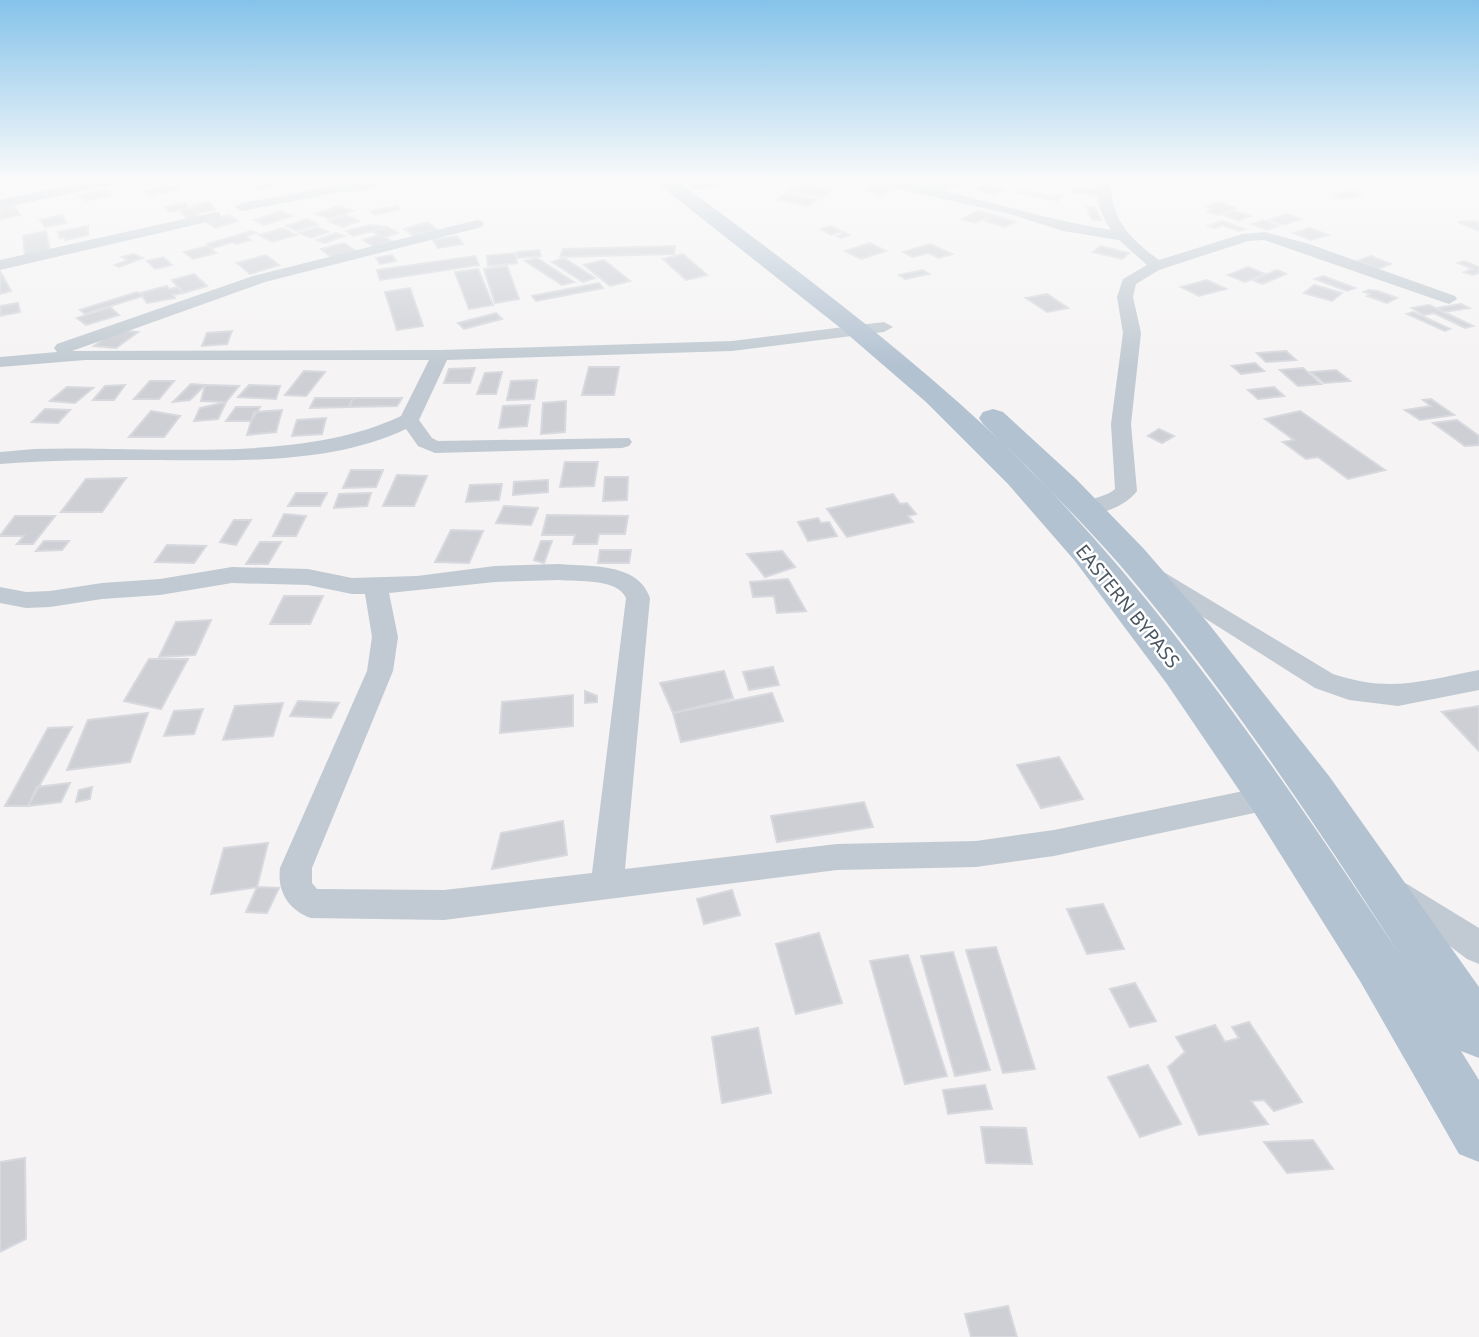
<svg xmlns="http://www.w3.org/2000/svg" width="1479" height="1337" font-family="'Noto Sans',sans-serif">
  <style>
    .building { fill: #cdcfd5; stroke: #d7d9de; stroke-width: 2 }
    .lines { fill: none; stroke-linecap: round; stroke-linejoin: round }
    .minor { fill: #c1cad2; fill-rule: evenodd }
    .primary { fill: #b3c2d1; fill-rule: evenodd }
    .labels { text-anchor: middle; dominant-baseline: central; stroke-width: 5; stroke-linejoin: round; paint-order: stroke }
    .street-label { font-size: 19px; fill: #4a5661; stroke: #fff }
  </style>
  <rect width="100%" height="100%" fill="#f5f3f3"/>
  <path class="building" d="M266,179L277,186L259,190L255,188L264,185L257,182Z
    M1034,179H1056L1052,187L1031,184Z
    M1114,179H1134L1139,181L1133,184L1137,185L1135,187L1111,181Z
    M173,184L179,189L150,196L144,191Z
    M800,184L832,191L822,197L789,190Z
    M983,184L1003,190L993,195L974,189Z
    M877,185L893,190L881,196L865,191Z
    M1074,188L1097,190L1096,196L1073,193Z
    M105,189L112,195L86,201L79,195Z
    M1022,190L1053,197L1062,196L1057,201L1019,192Z
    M1353,191L1362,195L1343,199L1334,195Z
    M786,193L817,200L808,206L777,200Z
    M210,202L215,210L198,213L192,206Z
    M1219,202L1236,208L1218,215L1207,211L1212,209L1206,207Z
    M184,203L189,208L170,212L165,207Z
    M14,206L20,215L0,219V209Z
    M339,206L353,211L330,219L316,214Z
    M397,206L400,209L374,215L371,211Z
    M1087,207L1095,208L1101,220H1092Z
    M192,208L199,217L187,219L180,210Z
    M281,211L292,216L264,225L254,220Z
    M978,211L991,215L975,223L962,219Z
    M1234,211L1250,216L1239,221L1224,215Z
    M1286,214L1301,219L1283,225L1269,220Z
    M62,215L66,223L45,227L40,220Z
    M229,215L238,221L215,228L205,221Z
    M346,215L359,221L342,227L328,221Z
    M994,215L1015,222L1005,227L985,221Z
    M307,219L318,224L297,231L286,226Z
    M1263,220L1278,226L1267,230L1252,224Z
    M1222,221L1245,229L1239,231L1222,225L1214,228L1208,226Z
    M1475,221L1479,223V231L1458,222Z
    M427,222L438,230L414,236L404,229Z
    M370,225L388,227L353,236L346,231Z
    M88,226V235L65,240L64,237L60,238L58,232Z
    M831,226L849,235L841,238L837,236L843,235L839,232L831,235L821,229Z
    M317,227L328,232L311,238L299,233Z
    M388,227L398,233L385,237L392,241L374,247L363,240L379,235L372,231Z
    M283,228L296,235L272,242L259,235Z
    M1309,228L1328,235L1311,240L1293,233Z
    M46,231L50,251L25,256L23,236Z
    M251,231L256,233L246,236L251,240L236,244L233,242L213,248L207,244Z
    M336,233L344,236L325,243L317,240Z
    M457,236L463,244L438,248L433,240Z
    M344,243L356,251L332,258L321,249Z
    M870,243L886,251L861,259L845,251Z
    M930,244L952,254L939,258L928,253L913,257L903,252Z
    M208,246L216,253L193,259L184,252Z
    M675,246L674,254L560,257L563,249Z
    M1100,246L1129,253L1122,259L1093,252Z
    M539,250L541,256L518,258L517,252Z
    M515,253L517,263L488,266L487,256Z
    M133,254L143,258L119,267L115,265L128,260L122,257Z
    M683,254L707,275L686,280L663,259Z
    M266,255L279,265L250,274L237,263Z
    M392,255L396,261L380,264L376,258Z
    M475,256L479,265L380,280L377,270Z
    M1371,256L1391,264L1378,269L1357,261Z
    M163,257L172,265L155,269L147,261Z
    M537,258L574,282L562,285L525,261Z
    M564,258L595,278L583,282L552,262Z
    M604,260L630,281L610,286L584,265Z
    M1464,261L1479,267V273L1472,275L1464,272L1473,269L1458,263Z
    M507,266L519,299L495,303L484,269Z
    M1248,267L1265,274L1245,282L1228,275Z
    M478,269L493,305L469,309L455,272Z
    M923,270L929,274L905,279L899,275Z
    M1277,270L1286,274L1262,284L1253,280Z
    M0,271L11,291L0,294Z
    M194,274L207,286L183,293L172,280Z
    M1323,276L1355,288L1347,291L1315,279Z
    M1207,280L1226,289L1199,296L1181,287Z
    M599,283L603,288L536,301L532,296Z
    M1314,285L1342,293L1332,301L1304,293Z
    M167,286L169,289L179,287L183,293L173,295L175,298L147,303L140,293Z
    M410,288L423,326L397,330L385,292Z
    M1369,290L1378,291L1397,298L1387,303L1367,296L1370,294L1364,292Z
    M137,292L143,296L85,314L80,310Z
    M1047,294L1068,308L1047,312L1026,298Z
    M18,303L20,312L0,316V306Z
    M1461,304L1469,308L1444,312L1437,308Z
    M1429,305L1473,326L1465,328L1434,313L1424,315L1412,308Z
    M110,307L119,315L86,325L77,318Z
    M1413,312L1450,329L1445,331L1407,314Z
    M496,313L502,319L464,329L458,323Z
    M116,330L138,332L116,348L94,346Z
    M232,331L227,344L202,346L207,333Z
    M1286,351L1296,360L1266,362L1257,353Z
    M1255,363L1264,371L1241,374L1232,366Z
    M589,367H619L614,395H582Z
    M475,368L470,383H444L449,369Z
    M1303,368L1321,384L1298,386L1280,370Z
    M1336,370L1350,381L1324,383L1311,372Z
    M304,371L325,372L306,396L285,395Z
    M502,372L496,394H477L485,373Z
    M537,380L534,399L507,400L511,381Z
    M150,381H174L159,399H134Z
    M191,384L205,385L190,400L173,402Z
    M125,385L114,400H93L105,386Z
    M205,385L239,386L226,402L201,401Z
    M249,385L280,386L276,399L238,397Z
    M67,387L93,388L75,403L50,401Z
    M1274,387L1284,396L1258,399L1248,390Z
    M315,398H353L349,407L310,408Z
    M353,398H402L397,406L349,407Z
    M1431,399L1454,415L1420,420L1405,410L1431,406L1423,400Z
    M566,401L565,432L541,434L543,403Z
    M226,402L218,419L194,421L200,408Z
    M530,405L527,426L499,428L503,406Z
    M236,407H260L251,421H226Z
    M45,409L70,410L58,423L32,422Z
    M282,410L276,432L247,435L254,412Z
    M151,411L180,416L164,437H129Z
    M1300,411L1385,470L1348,479L1318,457L1306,459L1283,442L1294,440L1265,419Z
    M326,418L322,434L292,436L297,420Z
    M1457,420L1479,436V445L1465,446L1433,423Z
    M1159,429L1174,436L1162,443L1148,436Z
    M565,462H598L594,486L560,487Z
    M351,470H383L376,487L343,488Z
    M397,475L427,476L414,506H383Z
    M605,477H628L627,500L603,501Z
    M126,478L102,512H61L86,479Z
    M548,480V492L513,495L514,482Z
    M502,484L499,500L466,502L470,485Z
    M296,493H327L320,506H288Z
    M371,493L367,506L334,508L339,494Z
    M893,494L900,504L907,503L916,514L908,516L913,522L847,537L827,509Z
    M504,506L538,508L531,525L496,523Z
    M284,514L306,516L296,536H273Z
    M547,515L628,516L625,534H599L597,544H573L575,535H542Z
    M15,516H55L33,544H17L24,536H0Z
    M818,518L821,523L829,522L837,536L808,541L798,522Z
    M234,520H251L236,545L220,542Z
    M451,530L483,531L469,563L435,562Z
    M44,541H69L62,550L36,551Z
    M541,541H552L544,563L534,560Z
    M260,542H281L268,564H246Z
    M167,545L206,546L194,563L155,562Z
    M600,550H631L629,563H598Z
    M782,551L795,567L765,577L747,554Z
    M788,579L806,611L777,613L774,596L753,597L750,582Z
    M284,596H323L310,624H270Z
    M211,620L195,655L159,657L176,622Z
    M149,659H188L161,709L124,701Z
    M773,667L779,685L749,690L743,672Z
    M724,671L733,698L673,713L660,683Z
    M585,691L597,696V702L585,703Z
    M772,693L783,721L681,742L673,713Z
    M573,695V726L500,733L502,702Z
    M298,701L339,703L331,718L290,716Z
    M283,703L273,736L223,740L235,706Z
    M1479,706V751L1442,712Z
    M203,709L194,734L164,736L174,711Z
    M148,713L130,762L67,770L88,720Z
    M72,727L28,806H5L48,728Z
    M1059,757L1083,799L1041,808L1017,765Z
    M70,783L61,802L28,806L37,787Z
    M92,787L90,799L76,802L79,790Z
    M864,802L873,827L777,842L771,816Z
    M563,821L567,855L492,869L501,833Z
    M268,843L257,887L211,894L224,848Z
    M257,887L279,888L267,913L246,912Z
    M732,890L740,915L704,924L697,899Z
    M1103,904L1124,949L1087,954L1067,909Z
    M819,933L842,1003L796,1014L776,944Z
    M996,947L1035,1069L1003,1073L966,950Z
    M953,952L990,1070L955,1076L921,956Z
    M908,955L947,1076L905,1084L870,961Z
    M1135,983L1156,1021L1130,1027L1110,989Z
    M1249,1022L1302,1102L1274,1111L1264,1100L1251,1101L1268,1124L1199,1135L1168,1067L1185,1052L1176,1037L1215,1025L1225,1042L1239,1038L1232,1027Z
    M758,1028L771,1093L722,1103L712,1037Z
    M1148,1065L1181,1124L1140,1137L1108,1077Z
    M985,1085L992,1109L948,1114L943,1090Z
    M981,1127L1026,1128L1032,1164L986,1163Z
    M1313,1140L1333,1169L1287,1173L1264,1142Z
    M25,1158L26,1239L0,1252V1162Z
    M1008,1306L1017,1337H971L965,1314Z"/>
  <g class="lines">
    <path class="minor" d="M0,179H12L0,184Z
      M101,179H127L121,183L0,208V200Z
      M373,179H391L364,191L340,192L242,211L235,207L242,203Z
      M712,179H740L734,183L696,190L689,186L691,183Z
      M866,179H890L927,187L959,179H981L944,191C1000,204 1054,221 1111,230C1100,213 1096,200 1097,179H1111C1109,217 1129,238 1159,260L1242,234L1265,232L1309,244L1455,296L1457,299L1449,304L1443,302L1264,240L1248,241L1159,270L1136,284L1133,297L1141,333L1131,424L1137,491C1126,506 1099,517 1081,513L1078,508C1086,497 1104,499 1115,489L1111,424L1123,333L1117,297L1123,279L1147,265L1119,240L1063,231L1010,214L872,183Z
      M215,212L220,213V219L0,270V260Z
      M477,220L482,221L484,224L482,227L265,282L72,351L441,350L732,341L884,322L893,327L884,332L732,351L447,360L419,420L432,438L438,441L629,438L632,442L629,446L622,448L435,453L418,446L406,429C328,466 230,460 145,460C97,460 48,460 0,464V452L34,449C147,445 298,465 401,416L429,360H85L0,367V357L57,352L54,348L57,344L253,276Z
      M559,564C590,567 638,562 650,598L625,869L837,844L976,841L1054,830L1268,786L1279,789L1283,798L1279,807L1268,810L1054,856L976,867L837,870L444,920L311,918C289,910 277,892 280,868L367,671L372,637L365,594H352L308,585L232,583L160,595L102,599L50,607L26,608L0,603V587L26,592L50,591L102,583L160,579L232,567L308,569L352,578L417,576L495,566ZM559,580C578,582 617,578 626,598L592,873L444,890L317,889L312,883V868L393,671L398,637L389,593L495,582Z
      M1154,568L1162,571L1333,674C1390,693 1422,681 1479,670V690L1398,706L1349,700L1315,688L1146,581L1142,576L1146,571Z
      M1396,880L1407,884L1479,928V964L1467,959L1439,938L1385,904L1380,894L1385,884Z"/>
    <path class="primary" d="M652,179H675C797,270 920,360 1028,468C1168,608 1291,790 1400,955C1313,820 1224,687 1120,565C1077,516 1030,470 983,424L979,418L983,412L993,409L1003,412L1076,479L1144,549L1208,623L1329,776L1479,987V1058L1461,1051L1479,1080V1162L1459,1154L1360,981L1254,812L1167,684L1075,561L1008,484L926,402L838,326Z"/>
  </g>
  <linearGradient id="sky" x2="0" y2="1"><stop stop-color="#85c3ea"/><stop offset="0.49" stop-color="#fafafa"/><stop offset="1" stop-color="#fafafa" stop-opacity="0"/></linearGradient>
  <rect width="1479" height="366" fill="url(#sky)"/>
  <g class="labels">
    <g class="street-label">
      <text transform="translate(1128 606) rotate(51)">EASTERN BYPASS</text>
    </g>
  </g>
</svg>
